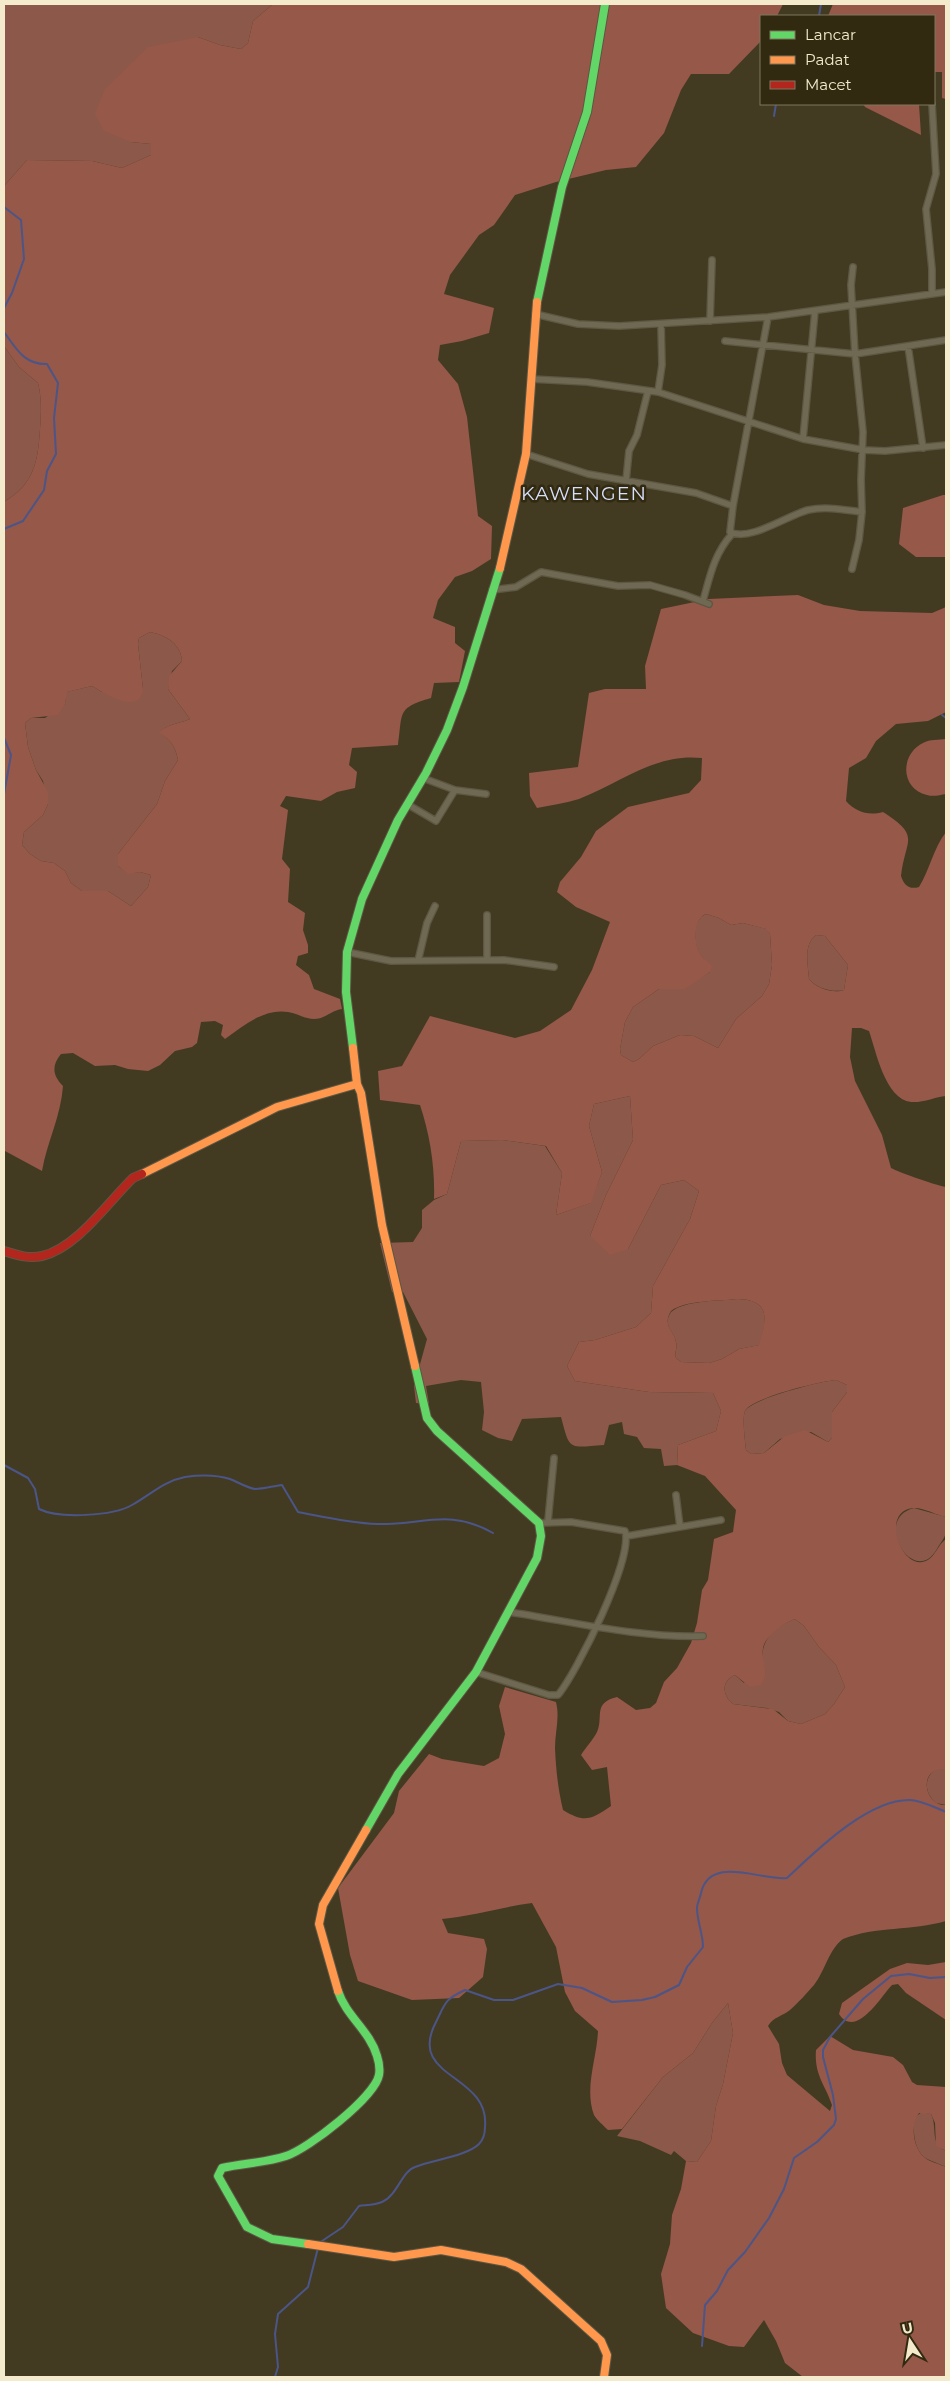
<svg xmlns="http://www.w3.org/2000/svg" width="950" height="2381" font-family="Montserrat,sans-serif">
  <style>
    .green { fill: #8c5849 }
    .forest { fill: #965848; fill-rule: evenodd }
    .lines { fill: none; stroke-linecap: round; stroke-linejoin: round }
    .stream { stroke: #4b5588; stroke-width: 2 }
    .street-casing { stroke: #5d5743; stroke-width: 8 }
    .fast-casing { stroke: #5d5743; stroke-width: 10 }
    .slow-casing { stroke: #5d5743; stroke-width: 10 }
    .jam-casing { stroke: #5d5743; stroke-width: 10 }
    .street { stroke: #6f6852; stroke-width: 5.5 }
    .fast { stroke: #63d668; stroke-width: 8 }
    .slow { stroke: #ff974d; stroke-width: 8 }
    .jam { stroke: #b3261e; stroke-width: 8 }
    .labels { text-anchor: middle; dominant-baseline: central; stroke-width: 5; stroke-linejoin: round; paint-order: stroke }
    .quarter-label { font-size: 19px; letter-spacing: 1px; fill: #d7dffc; stroke: #312a11 }
  </style>
  <rect width="100%" height="100%" fill="#423b22"/>
  <path class="green" d="M4,4H273L253,21L248,43L241,49L220,45L198,37L131,142L151,144V155L122,168L92,161L27,160L4,186Z
    M4,346L19,367L38,383C42,399 41,413 40,429C38,462 34,484 4,502Z
    M150,632C166,635 181,644 182,661L172,671L168,689L190,719C178,724 167,724 159,733C171,739 175,746 178,760L165,781L157,804L118,854V866L128,873L140,872L151,875L148,887L131,906L108,891H82L71,883L65,871L54,863L41,861L30,854L22,845L24,832L43,815L48,804L43,781L36,770L28,747L25,723L31,718H45L65,704L66,692L92,686L102,692L143,689L138,644L139,638Z
    M706,914L719,918L731,925L743,923L767,929L770,934L772,965L769,984L762,996L736,1019L718,1048L694,1036L680,1035L653,1046L639,1059L633,1062L621,1055L620,1049L625,1022L633,1007L659,989H666L700,978L710,972C707,957 702,961 698,951C694,940 693,919 706,914Z
    M816,935L825,936L848,965L844,990C833,993 816,988 809,979C808,964 803,945 816,935Z
    M630,1096L633,1140L606,1195L590,1236L628,1249L661,1185L684,1180L699,1191L690,1219L653,1286L651,1313L636,1327L595,1340L579,1342L567,1366L575,1381L649,1392L713,1393L721,1411L716,1431L678,1445L677,1465L664,1466L661,1449L644,1448L637,1437L624,1434L622,1422L609,1425L604,1445C567,1448 570,1450 561,1417L522,1419L512,1441L498,1438L482,1430L484,1412L481,1382L461,1380L426,1386L429,1404L416,1403L414,1386L427,1339L403,1292H392L380,1243L413,1242L422,1228V1210L434,1200L447,1194L461,1141L502,1140L545,1146L562,1173L556,1215L590,1203L602,1172L589,1126L594,1104Z
    M738,1299C772,1300 766,1321 760,1345L739,1349L722,1359L709,1363L681,1362L676,1358C674,1352 678,1348 676,1342C674,1330 662,1326 671,1312C685,1300 719,1301 738,1299Z
    M836,1380L847,1385V1392L832,1412V1438L828,1442L811,1432L780,1439L764,1453L751,1454L746,1450C745,1442 742,1417 745,1411C751,1399 821,1381 836,1380Z
    M914,1508L946,1517C946,1538 947,1533 937,1549C914,1589 871,1519 914,1508Z
    M795,1619L804,1626L819,1647L836,1665L845,1687L834,1704L825,1714L801,1724L788,1721L779,1712L767,1708L733,1704C722,1695 721,1681 735,1675L744,1683L763,1661C760,1639 776,1626 795,1619Z
    M938,1768L946,1769V1805L936,1803C924,1793 923,1776 938,1768Z
    M728,2003L733,2033L723,2084L716,2106L711,2141L697,2162L686,2161L674,2151L671,2155L640,2141L617,2136L663,2077L693,2053L712,2023Z
    M922,2112L931,2114C938,2128 929,2144 946,2151V2167C940,2164 933,2162 927,2159C914,2152 912,2130 915,2117Z"/>
  <path class="forest" d="M273,4H783L777,16H761V41L729,74H691L681,90L664,133L636,167L606,170L556,182L515,195L494,225L479,235L450,275L444,294L494,308L489,333L462,341L440,345L438,360L458,384L467,417L478,516L492,526L491,559L472,571L455,577L438,600L433,618L455,627V643L465,651L459,682L434,683L431,698C396,708 403,713 398,745L352,748L349,765L357,772L355,788L337,792L321,801L286,796L280,806L288,810L282,859L290,869L288,902L305,913L303,930L308,945V953L298,956L296,965L309,975L314,989L340,999L342,1009C332,1010 325,1019 314,1019C305,1019 296,1013 288,1012C264,1008 243,1026 225,1039L221,1035L223,1025L215,1021L201,1022L197,1043L192,1047L175,1051L160,1065L148,1071L128,1069L115,1065L95,1066L73,1053L61,1054C51,1066 53,1076 63,1086C61,1116 47,1142 42,1171L5,1151L4,1148V502C34,484 38,462 40,429C41,413 42,399 38,383L19,367L4,346V186L27,160L92,161L122,168L151,155V144L131,142L104,131L95,113L105,89L148,47L198,37L220,45L241,49L248,43L253,21ZM150,632C166,635 181,644 182,661L169,676L168,689L190,719C178,724 167,724 158,733C171,739 175,746 178,760L165,781L157,804L118,854V866L128,874L140,872L151,875L148,887L131,906L108,891H82L71,883L65,871L54,863L41,861L30,854L22,845L24,832L43,815L48,804V792L36,770L28,747L25,723L31,718L58,715L65,704L67,692L92,686C104,693 140,717 143,689L138,644L139,638Z
    M833,4H946V99L942,98V72H934V16H828Z
    M863,104H919L921,135L865,107Z
    M943,495H946V557H916L899,544L903,508Z
    M798,595L824,605L860,611L932,613L946,607V712L928,721L896,724L876,741L866,758L849,768L846,801C856,812 868,816 883,812C922,837 905,839 901,876C904,885 909,890 919,887C930,869 933,849 946,832V1096C935,1097 923,1103 911,1102C885,1099 876,1051 869,1031L861,1028H852L850,1057L855,1081L882,1135L891,1168C898,1172 941,1187 946,1187V1517C936,1515 923,1507 913,1508C881,1511 900,1566 922,1562C935,1560 937,1545 946,1539V1769C916,1767 925,1807 946,1805V1921C912,1931 876,1926 843,1939C829,1949 825,1971 814,1985C807,1993 798,2003 790,2010C783,2016 773,2017 768,2026L779,2044L782,2063L787,2075L830,2111L832,2105C825,2084 814,2075 816,2050L830,2036L853,2050L893,2057L903,2065L912,2082L917,2085L946,2087V2151L936,2146L935,2123L931,2114L919,2113C910,2125 913,2147 924,2157C929,2162 940,2164 946,2167V2377H803L785,2363L776,2341L764,2320L744,2347L729,2346L693,2333L666,2308L661,2274L670,2244L672,2215L681,2189L686,2161L697,2162L711,2141L716,2106L723,2084L733,2033L728,2003L712,2023L693,2053L663,2077L622,2129L608,2130C604,2126 597,2120 594,2115C584,2088 597,2058 598,2031L575,2011L565,1992L556,1947L532,1903C502,1907 473,1916 442,1919L448,1933L484,1939L487,1949L483,1977L459,1998L412,2000L358,1981L350,1955L338,1888L394,1813L399,1791L429,1754L442,1759L484,1766L499,1758L505,1734L499,1706L505,1687L556,1702C560,1718 555,1732 555,1748C556,1770 558,1789 563,1810C584,1823 591,1820 611,1806L607,1767L592,1770L581,1755C586,1747 593,1740 597,1732C604,1717 592,1703 617,1697L636,1710L650,1708L656,1703L664,1682L677,1668L691,1643L697,1623L702,1590L708,1580L714,1539L733,1532L736,1510L705,1476L677,1465L678,1445L716,1431L721,1411L713,1393L649,1392L575,1381L567,1366L579,1342L595,1340L636,1327L651,1313L653,1286L690,1219L699,1191L684,1180L661,1185L628,1249L610,1255L590,1236L606,1195L633,1140L630,1096L594,1104L589,1126L602,1172L591,1203L556,1215L562,1173L546,1146L502,1140L461,1141L447,1194L434,1199C435,1167 430,1135 420,1105L380,1100L378,1071L402,1066L430,1016L515,1038L540,1031L571,1010L592,970L610,922L576,907L557,892L560,882L581,857L596,831L628,807L689,793L701,780L702,758C655,753 620,783 579,799C566,803 551,805 537,808L530,796L529,773L578,767L589,693L605,689H646L645,666L661,609L709,599ZM706,914L719,918L731,925L743,923L766,929L770,934L772,965L769,984L762,996L736,1019L718,1048L694,1036L680,1035L653,1046L639,1059L633,1062L621,1055L620,1049L625,1022L633,1007L659,989H685L710,972L712,966C708,961 703,959 700,954C694,944 693,919 706,914ZM816,935L825,936L848,965L844,990C833,994 816,988 809,979C808,964 803,945 816,935ZM738,1299C772,1300 766,1321 759,1345L739,1349L722,1359L709,1363L681,1362L676,1358C674,1352 678,1348 676,1342C674,1330 662,1326 671,1311C685,1300 719,1301 738,1299ZM836,1380L847,1385V1392L832,1412V1438L828,1442L805,1430L785,1436L764,1453L751,1454L746,1450C745,1442 742,1417 745,1411C751,1398 821,1381 836,1380ZM795,1619L804,1626L819,1647L836,1665L845,1687L834,1704L825,1714L801,1724L788,1721L773,1709L733,1704C722,1695 721,1681 735,1675L750,1687L761,1685C774,1668 751,1652 772,1634C781,1626 785,1623 795,1619Z
    M946,739V794C940,795 933,797 927,795C900,789 900,754 923,743C930,739 939,740 946,739Z
    M946,1962V2020L906,1993L898,1984L892,1985C882,1995 856,2040 839,2014L842,2003L890,1969L907,1963L928,1965Z"/>
  <g class="lines">
    <path class="stream" d="M819,16L821,4
      M774,116L776,104
      M4,207L21,220L24,259L12,293L4,308
      M4,332C16,348 24,365 47,364L58,383L54,418L56,454L47,471L44,490L23,521L4,529
      M942,715L946,718
      M4,738L11,755L4,794
      M4,1465L28,1478L35,1489L39,1509C59,1519 113,1516 132,1505C150,1495 164,1481 185,1477C199,1475 217,1475 230,1479C238,1482 247,1488 255,1489C264,1489 273,1486 282,1485L298,1512C324,1517 350,1523 377,1524C424,1525 449,1508 493,1533
      M319,2243L343,2227L359,2206C366,2205 375,2205 382,2202C397,2196 402,2171 415,2167C432,2160 467,2156 479,2144C484,2139 485,2133 485,2127C490,2073 406,2079 436,2022C446,2002 444,2000 465,1990L494,2000H513L558,1984L582,1988L612,2002L642,2000L655,1997L679,1985L687,1967L703,1947C703,1934 697,1921 697,1908C697,1904 700,1898 701,1893C710,1854 761,1881 787,1878C816,1851 867,1800 909,1800C921,1800 936,1808 946,1812
      M702,2346L705,2305L717,2291L728,2270L745,2252L769,2218L784,2189L794,2158L817,2142L834,2125L836,2119L833,2095L823,2057V2050L830,2037L863,1999L891,1976L909,1974L930,1978L946,1977
      M275,2377L278,2367L275,2334L278,2314L308,2287L318,2248"/>
    <defs>
      <path id="street" d="M932,294V269L926,209L936,174L932,104
        M535,314L578,324L619,326L768,317L946,292
        M768,317L733,506L730,532C750,542 788,515 808,510C826,506 845,510 862,512
        M710,321L712,260
        M725,341L855,354L946,340
        M908,346L923,448
        M531,379L587,382L658,392L803,439L864,450L885,451L946,445
        M658,392L662,365L661,324
        M803,439L815,311
        M526,454L588,474L696,493L733,506
        M626,481L629,451L637,435L648,391
        M852,569L859,540L862,512L861,480L863,432L855,354L851,285L853,267
        M492,590L516,587L541,572L618,586L650,585L685,595L709,604
        M703,601C710,576 714,554 732,534
        M455,790L486,794
        M407,804L436,821L455,790L423,778
        M487,915V960
        M347,952L391,961L504,960L554,967
        M418,961L427,923L435,906
        M676,1495L680,1527
        M548,1521L554,1458
        M627,1536L721,1520
        M509,1612C574,1622 638,1638 703,1636
        M476,1672L549,1695H558C577,1672 634,1558 625,1531L571,1522L539,1523"/>
      <path id="fast" d="M537,302L562,187L587,112L605,4
        M353,1048L346,992L347,952L362,899L398,820L426,773L447,730L463,687L500,568
        M366,1830L398,1774L476,1672L537,1558L541,1536L539,1523L437,1431L427,1418L415,1366
        M308,2244L272,2239L247,2227L218,2176L222,2168C243,2163 265,2163 286,2156C308,2149 375,2097 379,2075C380,2069 379,2062 377,2056C370,2031 346,2016 338,1991"/>
      <path id="slow" d="M500,568L526,454L537,302
        M357,1084L361,1093L382,1225L415,1366
        M142,1174L277,1107L357,1084L353,1048
        M338,1991L319,1924L323,1905L366,1830
        M308,2244L394,2257L441,2250L506,2262L521,2269L601,2341L607,2355L604,2377"/>
      <path id="jam" d="M4,1251C17,1255 28,1259 42,1256C77,1248 108,1202 133,1178L142,1174"/>
    </defs>
    <use href="#street" class="street-casing"/>
    <use href="#fast" class="fast-casing"/>
    <use href="#slow" class="slow-casing"/>
    <use href="#jam" class="jam-casing"/>
    <use href="#street" class="street"/>
    <use href="#fast" class="fast"/>
    <use href="#slow" class="slow"/>
    <use href="#jam" class="jam"/>
  </g>
  <g class="labels">
    <g class="quarter-label">
      <text x="584" y="493">KAWENGEN</text>
    </g>
  </g>
  <rect width="950" height="2381" fill="none" stroke="#f4ebcc" stroke-width="10"/>
  <rect x="760" y="15" width="175" height="90" fill="#312a11" stroke="#7f775c"/>
  <rect x="770" y="31" width="25" height="8" fill="#63d668" stroke="#7f775c"/>
  <text x="805" y="40" font-size="15" fill="#f4ebcc">Lancar</text>
  <rect x="770" y="56" width="25" height="8" fill="#ff974d" stroke="#7f775c"/>
  <text x="805" y="65" font-size="15" fill="#f4ebcc">Padat</text>
  <rect x="770" y="81" width="25" height="8" fill="#b3261e" stroke="#7f775c"/>
  <text x="805" y="90" font-size="15" fill="#f4ebcc">Macet</text>
  <g transform="translate(910 2341) rotate(348)" stroke="#312a11" stroke-width="4" paint-order="stroke">
  <path d="M0-4L9 19L0 12L-9 19Z" fill="#f4ebcc"/>
  <text y="-8" font-size="14" font-weight="bold" text-anchor="middle" fill="#f4ebcc">U</text>
  </g>
</svg>
